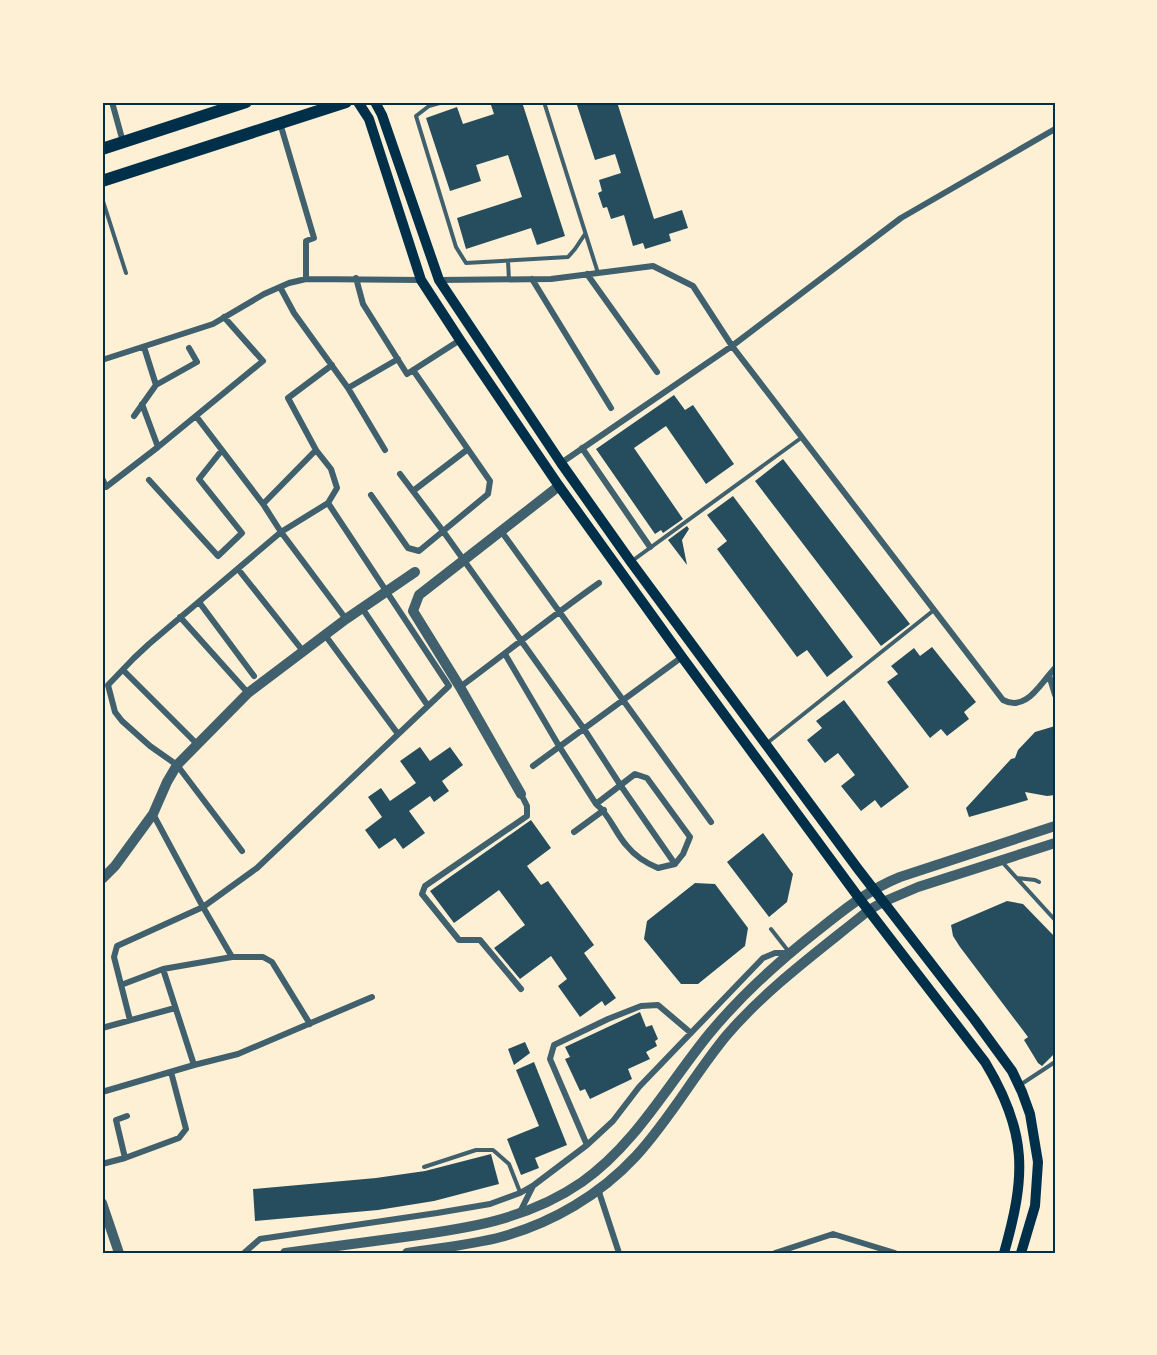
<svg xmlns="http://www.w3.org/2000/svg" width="1157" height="1355" font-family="Jost,sans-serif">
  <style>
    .building { fill: #264d5e }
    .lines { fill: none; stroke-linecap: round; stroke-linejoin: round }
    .service { stroke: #3f606c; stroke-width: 4 }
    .minor { stroke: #3f606c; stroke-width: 6 }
    .tertiary { stroke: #3f606c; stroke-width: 10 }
    .secondary { stroke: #003049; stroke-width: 10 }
    .primary { stroke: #003049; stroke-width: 12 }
    .neatline { fill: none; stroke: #003049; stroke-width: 2 }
  </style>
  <rect width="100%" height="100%" fill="#fdf0d5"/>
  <path class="building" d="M490,102H522L565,236L537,245L531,228L466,249L457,218L522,197L508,155L476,165L481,181L450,191L426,118L457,107L463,124L494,114Z
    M576,102H617L654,219L682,210L688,228L669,234L671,241L645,249L643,243L633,246L624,215L611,219L607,207L603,208L598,193L602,191L599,180L621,173L615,154L595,160Z
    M674,395L685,410L693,405L734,464L706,484L666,426L634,448L683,519L663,533L661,530L655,534L596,449Z
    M783,459L910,624L881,646L755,481Z
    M733,496L853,657L827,677L807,650L797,657L717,549L727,541L707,515Z
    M687,526L689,529L682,540L687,565L668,540Z
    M932,647L976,702L964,712L969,719L947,736L941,729L930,738L887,682L898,674L891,666L914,648L920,656Z
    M844,700L909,787L881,808L875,800L861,811L841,786L855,775L838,753L825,763L807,740L822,728L816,721Z
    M1055,726V795L1047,796L1025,792L1028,800L969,817L966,808L1011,759L1015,758L1018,750L1035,732Z
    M420,747L430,761L450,747L463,765L442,781L449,791L434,802L430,796L409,811L425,833L403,849L395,838L379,849L365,830L382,817L368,797L381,788L390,801L416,783L400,761Z
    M531,820L551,848L527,866L541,885L548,881L594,945L584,953L616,998L605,1006L602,1001L580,1017L558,986L567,979L551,956L520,979L494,948L525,925L499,890L454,923L430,891Z
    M763,833L793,874L787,902L769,917L727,862Z
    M695,883L715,884L748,928L745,946L698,984H681L644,939L647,921Z
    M1007,901L1023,904L1055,937V1053L1042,1066L1038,1063L1024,1040L1028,1037L960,947L953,936L951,925Z
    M640,1012L646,1027L652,1025L658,1039L655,1041L657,1046L646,1052L650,1059L628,1069L632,1079L590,1099L585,1089L580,1091L565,1059L570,1057L565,1047Z
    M525,1042L530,1053L514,1065L508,1049Z
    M534,1062L567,1145L535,1158L539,1168L521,1175L507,1139L539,1126L516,1070Z
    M491,1154L499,1184L434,1201L378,1210L255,1221L253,1189L376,1178L425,1171Z"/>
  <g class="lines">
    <path class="service" d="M443,102L429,106L416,116L456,247L466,263L568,257L575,249L585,234
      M544,102L598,273
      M102,198L126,273
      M508,261L509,280
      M632,561L801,438
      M766,744L934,610
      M1003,863L1055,920
      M1017,878L1035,880L1039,882
      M771,929L789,952
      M1020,1085L1055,1062
      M424,1167L476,1150H493L509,1164L520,1192"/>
    <path class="minor" d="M112,102L123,142
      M280,123L314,238L306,241V279
      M587,274L657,372
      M356,278L363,304L407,374L460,340
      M532,279L611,408
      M439,280L551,279L653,266L693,286L732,346L1003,700C1024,711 1037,689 1049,675L1055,695
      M280,287L294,313L348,388L385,450
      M144,347L156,385
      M102,360L213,324L264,294L289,283L306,279L421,280
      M348,388L398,359
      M142,404L158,447
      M134,416L156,385L197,362L189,348
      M196,416L263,504L281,532L346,619
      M582,448L650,547
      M561,463L732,346L901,218L1055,129
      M400,474L443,531L584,729L621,786L675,864
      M102,478L106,487L158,447L263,361L224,317
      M149,480L218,556L242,533L199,479L222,450
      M413,491L468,449
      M371,495L408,548L419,551L488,494L490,481L413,370
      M263,504L316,450
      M501,531L711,822
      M238,569L303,651
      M199,602L254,676
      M362,608L428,706
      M180,617L248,693
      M325,635L398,734
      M505,654L559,746L596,804C610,815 615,833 627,846C635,856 646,863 658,868L675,864L683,854L690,837L647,778L635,774L596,804
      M123,670L197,744
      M1049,675L1055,668
      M460,687C506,653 552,616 599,583
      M533,766L682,657
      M521,794L527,806V816L425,886L422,894L459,940H480L521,989
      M153,814L203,907L257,868L449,686L328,503
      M574,832L604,810
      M242,851L177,765L150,746L122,721L115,712L108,685L134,658L149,644L281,532L328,503L337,488L331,469L316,450L288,398L332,365
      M163,969L194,1065
      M121,985L163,969L232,957
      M130,1020L114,957L117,946L203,907L232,957H263L272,962L310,1024
      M102,1028L175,1008
      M102,1092L194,1065L238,1054L372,997
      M587,1145L550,1059L554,1045L608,1019L641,1006L658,1005L691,1033
      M125,1158L179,1138L186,1129L171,1072
      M102,1164L125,1158L116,1120L127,1116
      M598,1189L619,1253
      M520,1212L533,1186
      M244,1253L260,1239L437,1213L490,1204L520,1193L534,1185L587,1145L613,1121L639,1087L763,958L775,953H790
      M775,1253L833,1234L895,1253"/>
    <path class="tertiary" d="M521,794L460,687L413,611L419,595L559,486
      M102,879L115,866L153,814L167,782L177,765L248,693L346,619L415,572
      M102,1203L119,1253
      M285,1253C323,1248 360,1243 397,1238C463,1229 526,1221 582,1182C635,1145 669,1083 709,1034C742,994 780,960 821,928C846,908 870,889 900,877L1055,826
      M407,1253C438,1248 471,1245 501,1237C552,1223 600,1195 636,1156C670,1119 694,1075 726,1036C767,988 820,950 869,910L883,902L918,887L1055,843"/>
    <path class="secondary" d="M358,102L369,119L421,280L460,340L559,486L682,657L859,898L985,1062C1028,1133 1026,1176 1004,1253
      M375,102L382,115L439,280L561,463L631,562L858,869L974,1019L1012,1071L1022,1092L1030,1114L1038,1162L1035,1206L1021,1253"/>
    <path class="primary" d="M102,149L246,102
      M102,181L346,102"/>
  </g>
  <rect width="1157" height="1355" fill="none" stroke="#fdf0d5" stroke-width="207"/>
  <rect x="104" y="104" width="950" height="1148" class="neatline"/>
</svg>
